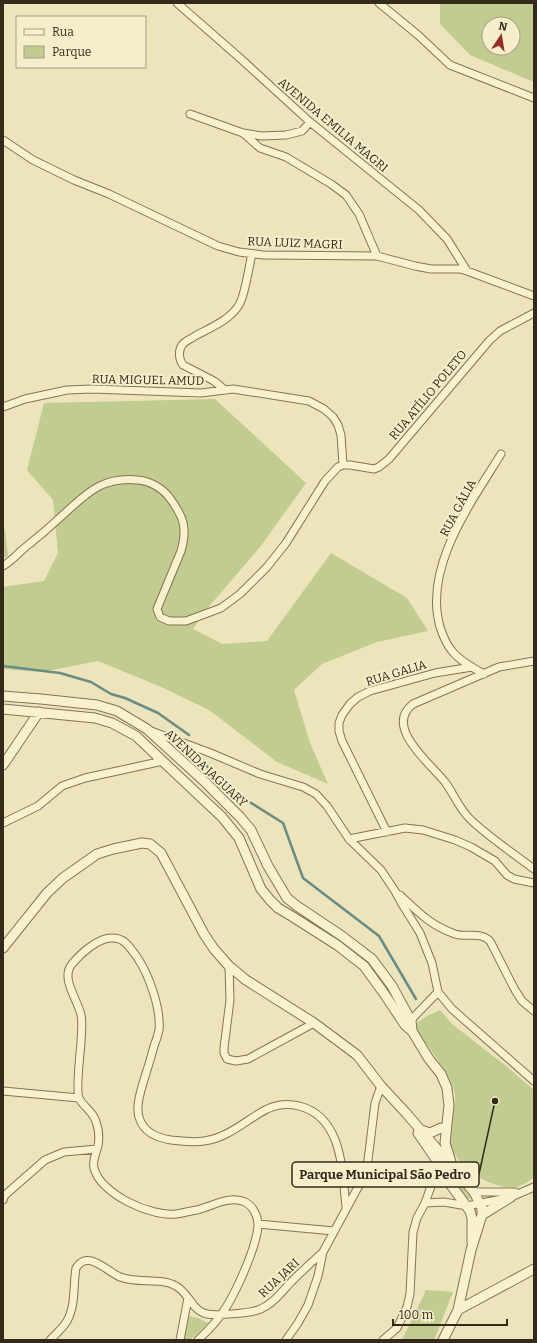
<svg xmlns="http://www.w3.org/2000/svg" width="537" height="1343" font-family="Bitter,serif">
  <style>
    .green { fill: #c0cc90; fill-rule: evenodd }
    .lines { fill: none; stroke-linecap: round; stroke-linejoin: round }
    .stream { stroke: #688c86; stroke-width: 2.5 }
    .minor-casing { stroke: #867355; stroke-width: 9 }
    .tertiary-casing { stroke: #867355; stroke-width: 11 }
    .minor { stroke: #f9f0ce; stroke-width: 7 }
    .tertiary { stroke: #f9f0ce; stroke-width: 9 }
    .labels { text-anchor: middle; dominant-baseline: central; stroke-width: 4; stroke-linejoin: round; paint-order: stroke }
    .street-label { font-size: 12px; fill: #34291a; stroke: #f6edcb }
    .leader { fill: none; stroke: #34291a; stroke-width: 1.5 }
    .callout-dot { fill: #34291a; stroke: #f6edcb; stroke-width: 1.5 }
    .callout { fill: #f6edcb; stroke: #34291a; stroke-width: 1.5 }
    .callout-label { font-size: 13px; text-anchor: middle; font-weight: bold; fill: #34291a }
  </style>
  <rect width="100%" height="100%" fill="#eee4bc"/>
  <path class="green" d="M440,3H534V82L470,55L440,24ZM489,24H513V48H489Z
    M215,399L306,483L260,547L206,610L193,629L222,644L267,641L331,553L407,598L428,631L377,642L322,664L294,690L310,743L328,784L277,762L209,710L159,686L98,661L42,672L3,669V587L44,581L58,553L53,500L27,470L44,403Z
    M3,528L5,530L8,556L3,558Z
    M440,1010L452,1024L506,1066L534,1090V1178C528,1181 521,1187 515,1187C492,1190 459,1168 451,1147C449,1144 449,1138 449,1135C448,1120 459,1105 454,1090C447,1067 426,1045 412,1026L427,1016Z
    M456,1177L471,1197L466,1201L452,1180Z
    M426,1290L453,1292L434,1340H402Z
    M189,1316L198,1318L208,1323L204,1327L190,1340H182Z"/>
  <g class="lines">
    <path class="stream" d="M3,666L60,673L91,682L111,694L125,698L158,713L189,735
      M203,762L232,791L283,823L303,878L379,936L416,999"/>
    <defs>
      <path id="minor" d="M177,3L241,59L310,122L419,210L447,239L467,271
        M379,3L418,35L450,65L534,98
        M190,114L243,133L262,136L286,135L302,131L310,122
        M243,133L260,148L286,157L331,184L346,195L359,214L377,256
        M3,140L33,160L74,180L109,194L218,246L239,252L263,255L377,256L415,266L431,269H460L467,271L534,296
        M225,390L214,381L183,365C179,360 178,351 182,345C185,341 191,339 195,336C210,328 230,320 239,305C245,296 249,266 252,254
        M3,407L25,399L67,390L92,389L201,393L233,389L309,401L324,409L333,417L338,425L341,435L343,465
        M3,566C10,562 16,556 22,550C36,539 50,527 64,514C87,493 103,476 138,480C150,481 162,488 169,497C183,516 188,527 181,551L157,609L160,617L169,621H186L221,608L240,594L267,567L286,543L325,481L338,467L343,465H350L374,469L379,467L389,459L489,341L500,331L534,313
        M534,661L499,667L413,704C383,727 431,764 445,782C454,794 459,809 471,820C490,838 513,853 534,869
        M484,674C473,668 460,661 452,651C446,644 443,636 440,627C423,567 471,503 501,454
        M151,731L208,752L260,774L303,787L316,794L327,806L349,839L381,870L395,891L402,904L420,933L432,963L438,992L452,1009L534,1081
        M3,823L38,806L62,786L85,778L163,761
        M387,832L342,741L339,731V723L342,715L350,704L358,697L370,691L435,673L472,667
        M349,839L405,828L423,830L455,840L471,847L495,861L507,875L514,879L534,883
        M400,895C418,912 430,925 455,934C467,938 480,931 490,941L515,990L522,1001L534,1011
        M229,966L230,1000L224,1048V1053L227,1059L236,1061L248,1059L314,1023
        M407,1024L438,992
        M3,1091L79,1098
        M474,1192H515
        M3,1200L5,1195L45,1160L64,1152L97,1149
        M425,1203L444,1202L467,1206L511,1197L534,1187
        M258,1224L334,1231
        M50,1340C56,1334 63,1328 67,1321C76,1305 73,1285 76,1268C88,1249 106,1271 120,1277C137,1284 161,1277 176,1286C189,1293 192,1311 207,1314C216,1316 249,1313 258,1310C273,1305 282,1291 292,1281C302,1271 313,1261 323,1252
        M180,1340L188,1298
        M198,1340C206,1332 214,1325 220,1316C234,1298 257,1247 258,1225C258,1216 253,1206 245,1202C230,1195 212,1206 197,1210C190,1211 183,1213 176,1214C151,1217 100,1194 94,1168C92,1160 96,1154 98,1146C99,1140 99,1131 97,1125C94,1111 83,1107 79,1098C76,1091 80,1053 81,1043C81,1034 83,1024 81,1015C78,1000 60,978 72,964C81,953 99,937 113,938C125,938 130,948 137,957C149,975 161,1008 159,1030C158,1035 156,1041 154,1046C151,1058 147,1070 143,1083C140,1094 135,1109 140,1120C145,1133 158,1138 171,1140C181,1141 193,1143 204,1141C228,1138 246,1120 267,1109C278,1104 288,1103 299,1106C343,1117 342,1171 346,1207
        M286,1340L298,1323L308,1305L318,1276L323,1252L363,1178L368,1160L375,1103L381,1086
        M383,1340L397,1328L407,1307L410,1294L413,1232L417,1218L425,1203L439,1164"/>
      <path id="tertiary" d="M3,696L41,699L97,705L117,711L147,729L205,782L240,817L251,830L268,866L287,898L297,906L342,936L372,959L392,986L411,1021L412,1031
        M3,709L95,718L112,723L136,736L222,817L239,838L261,889L270,900L278,908L293,917L337,945L364,966L383,992L405,1025L412,1031L429,1059L441,1074L447,1088L449,1105L445,1143L451,1162
        M3,765L39,712
        M3,948L47,893L63,878L97,854L113,849L142,843L150,844L161,853L204,934L214,949L229,966L246,980L314,1023L357,1055L381,1086L406,1113L474,1192L482,1208V1215L471,1250L458,1310L443,1340
        M421,1130L430,1133L441,1128
        M418,1133L435,1158L445,1177L470,1211L472,1218V1242
        M482,1215L511,1197
        M458,1310L534,1269"/>
    </defs>
    <use href="#minor" class="minor-casing"/>
    <use href="#tertiary" class="tertiary-casing"/>
    <use href="#minor" class="minor"/>
    <use href="#tertiary" class="tertiary"/>
  </g>
  <g class="labels">
    <g class="street-label">
      <text transform="translate(333 125) rotate(40)">AVENIDA EMILIA MAGRI</text>
      <text transform="translate(295 243) rotate(2)">RUA LUIZ MAGRI</text>
      <text transform="translate(148 380) rotate(1)">RUA MIGUEL AMUD</text>
      <text transform="translate(428 395) rotate(-50)">RUA ATÍLIO POLETO</text>
      <text transform="translate(458 508) rotate(-62)">RUA GÁLIA</text>
      <text transform="translate(396 673) rotate(-17)">RUA GALIA</text>
      <text transform="translate(206 768) rotate(43)">AVENIDA JAGUARY</text>
      <text transform="translate(279 1278) rotate(-43)">RUA JARI</text>
    </g>
  </g>
  <path class="leader" d="M495 1101L479 1174"/>
  <circle class="callout-dot" cx="495" cy="1101" r="4"/>
  <rect class="callout" x="292" y="1162" width="187" height="25" rx="4"/>
  <g class="callout-label">
    <text x="385" y="1179">Parque Municipal São Pedro</text>
  </g>
  <rect width="537" height="1343" fill="none" stroke="#34291a" stroke-width="8"/>
  <rect x="16" y="16" width="130" height="52" fill="#f6edcb" stroke="#a89f84"/>
  <rect x="24" y="29" width="20" height="6" fill="#f9f0ce" stroke="#a89f84"/>
  <text x="52" y="36" font-size="12" fill="#34291a">Rua</text>
  <rect x="24" y="46" width="20" height="12" fill="#c0cc90" stroke="#a89f84"/>
  <text x="52" y="56" font-size="12" fill="#34291a">Parque</text>
  <g transform="translate(501 36) rotate(12)"><circle r="19" fill="#f6edcb" stroke="#a89f84"/>
  <path d="M0-3L7 15L0 10L-7 15Z" fill="#962d24"/>
  <text y="-6" font-size="11" font-weight="bold" text-anchor="middle" fill="#34291a">N</text>
  </g>
  <path d="M393 1319v6h114v-6" fill="none" stroke="#34291a" stroke-width="2"/>
  <text x="399" y="1319" font-size="12" fill="#34291a" stroke="#f6edcb" stroke-width="3" paint-order="stroke">100 m</text>
</svg>
